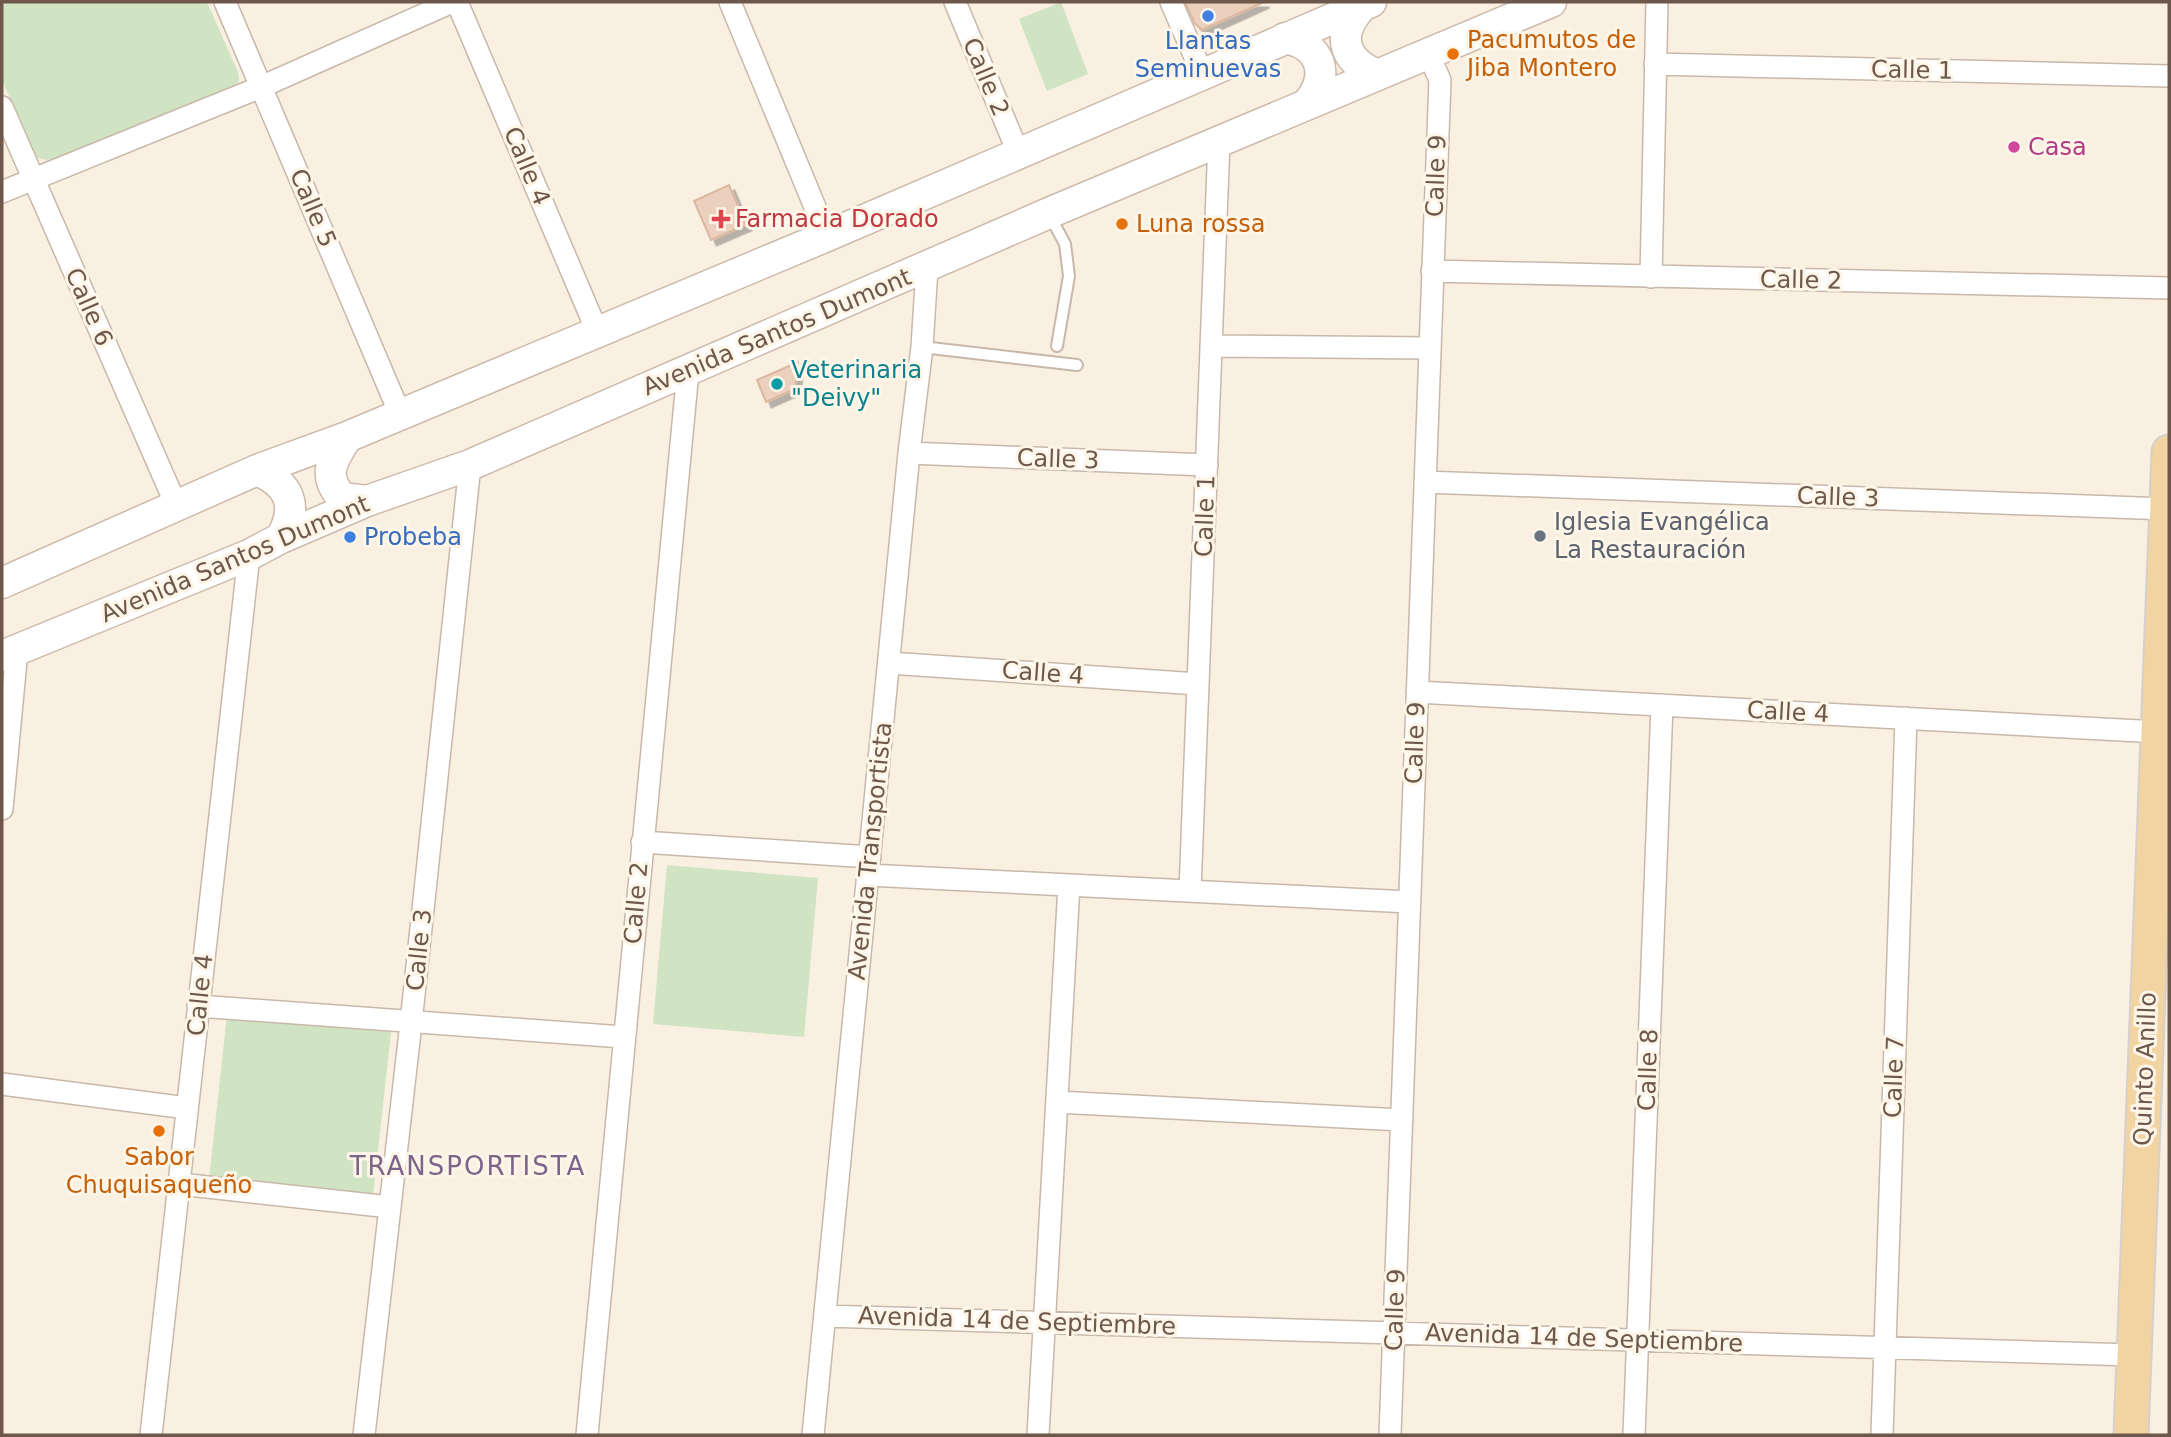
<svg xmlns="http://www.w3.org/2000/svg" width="2171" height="1437" font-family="'DejaVu Sans',sans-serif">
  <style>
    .green { fill: #d0e4c3 }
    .building { fill: #ebd0bd; stroke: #dcb79f; stroke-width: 2; filter: url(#shadow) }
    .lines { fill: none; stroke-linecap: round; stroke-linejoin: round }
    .service-casing { stroke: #c8b8aa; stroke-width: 14 }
    .minor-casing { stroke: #c8b8aa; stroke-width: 24 }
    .secondary-casing { stroke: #cdbaab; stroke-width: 33 }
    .primary-casing { stroke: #d6d0cd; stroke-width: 37 }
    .service { stroke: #fff; stroke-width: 10 }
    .minor { stroke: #fff; stroke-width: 21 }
    .secondary { stroke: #fff; stroke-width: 30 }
    .primary { stroke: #f1d4a1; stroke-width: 33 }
    .shop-dot { fill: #3f7fe0; stroke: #fdf5e7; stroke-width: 2.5 }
    .food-dot { fill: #e8710a; stroke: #fdf5e7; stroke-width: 2.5 }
    .hotel-dot { fill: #d1479c; stroke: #fdf5e7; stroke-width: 2.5 }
    .health-dot { fill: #e0444e; stroke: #fdf5e7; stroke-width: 2.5 }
    .culture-dot { fill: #0f9aa8; stroke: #fdf5e7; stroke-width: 2.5 }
    .worship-dot { fill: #6b7280; stroke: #fdf5e7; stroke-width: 2.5 }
    .labels { text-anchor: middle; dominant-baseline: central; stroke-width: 6; stroke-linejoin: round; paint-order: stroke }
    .food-label { font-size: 24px; fill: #c56008; stroke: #fdf5e7; text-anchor: start }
    .shop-label { font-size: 24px; fill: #366cbe; stroke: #fdf5e7 }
    .street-label { font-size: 24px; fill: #6e584b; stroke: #fdf5e7 }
    .hotel-label { font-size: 24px; fill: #b23c85; stroke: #fdf5e7; text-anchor: start }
    .health-label { font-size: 24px; fill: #be3a42; stroke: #fdf5e7; text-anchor: start }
    .culture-label { font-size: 24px; fill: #0d838f; stroke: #fdf5e7; text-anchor: start }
    .worship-label { font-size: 24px; fill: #5b616d; stroke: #fdf5e7; text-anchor: start }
    .neighbourhood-label { font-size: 26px; letter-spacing: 2px; fill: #7d648a; stroke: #fdf5e7 }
  </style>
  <defs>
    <filter id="shadow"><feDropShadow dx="5.5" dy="5.5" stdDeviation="0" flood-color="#0004"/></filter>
  </defs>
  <rect width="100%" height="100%" fill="#f9f0e2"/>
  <path class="green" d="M2,2H207L238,72L239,81L232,90L57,158L47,160L37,158L2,80Z
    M1061,2L1088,74L1047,91L1019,19Z
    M667,865L818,878L804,1037L653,1024Z
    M227,1015L391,1032L373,1197L209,1179Z"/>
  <path class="building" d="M1185,2H1264L1202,30L1195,24Z
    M729,185L746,225L711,240L694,201Z
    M798,362L795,389L766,402L757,380Z"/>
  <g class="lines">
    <defs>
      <path id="service" d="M1050,216L1065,244L1069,276L1057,346
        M922,347L1077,365"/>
      <path id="minor" d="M225,2L400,414
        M457,2L597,331
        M730,2L827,236
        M955,2L1018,152
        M1171,2L1202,73
        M1655,64L2169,76
        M2,107L177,507
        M2,192L261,87L452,2
        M1432,271L2169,288
        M1651,277L1657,2
        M1211,346L1429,348
        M909,453L1207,465
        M1425,482L2167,509
        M889,663L1198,684
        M1417,692L2159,732
        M2,809L17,650
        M642,842L870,857
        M868,875L1409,902
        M1190,891L1219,141
        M198,1006L623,1037
        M2,1084L187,1108
        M1057,1102L1402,1120
        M180,1184L390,1207
        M825,1316L2133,1355
        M151,1435L249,555
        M364,1435L411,1023L470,465
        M587,1435L688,371
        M813,1435L909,453L922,347L927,268
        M1038,1435L1069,885
        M1390,1435L1440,80L1428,53
        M1634,1435L1662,705
        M1882,1435L1906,718"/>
      <path id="secondary" d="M1363,5C1336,33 1341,59 1377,75
        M1285,38C1321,45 1331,74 1308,103
        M347,437C333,460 321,474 342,498L367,501
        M257,470C290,484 299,506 281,538
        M2,583L257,470L347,437L827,236L1371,2
        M2,656L249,555L281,538L367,501L470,465L1049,213L1551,2"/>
      <path id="primary" d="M2131,1435L2169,452"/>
    </defs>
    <use href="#service" class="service-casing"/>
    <use href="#minor" class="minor-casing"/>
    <use href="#secondary" class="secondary-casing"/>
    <use href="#primary" class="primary-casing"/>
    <use href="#service" class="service"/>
    <use href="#minor" class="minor"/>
    <use href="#secondary" class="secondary"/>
    <use href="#primary" class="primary"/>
  </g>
  <g class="shop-dot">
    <circle cx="1208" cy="16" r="7"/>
    <circle cx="350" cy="537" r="7"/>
  </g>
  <g class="food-dot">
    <circle cx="1453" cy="54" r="7"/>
    <circle cx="1122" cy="224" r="7"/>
    <circle cx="159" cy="1131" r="7"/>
  </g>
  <circle class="hotel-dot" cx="2014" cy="147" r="7"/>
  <path class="health-dot" d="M717.5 208.5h7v7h7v7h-7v7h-7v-7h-7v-7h7z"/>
  <circle class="culture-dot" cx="777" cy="384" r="7"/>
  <circle class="worship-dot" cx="1540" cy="536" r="7"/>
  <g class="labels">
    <g class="food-label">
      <text x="1467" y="40">Pacumutos de<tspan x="1467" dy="28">Jiba Montero</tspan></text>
      <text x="1136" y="224">Luna rossa</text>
      <text x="159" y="1157" text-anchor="middle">Sabor<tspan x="159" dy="28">Chuquisaqueño</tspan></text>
    </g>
    <g class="shop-label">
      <text x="1208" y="41">Llantas<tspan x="1208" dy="28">Seminuevas</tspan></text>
      <text x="364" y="537" text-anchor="start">Probeba</text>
    </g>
    <g class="street-label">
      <text transform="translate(1912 70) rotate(1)">Calle 1</text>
      <text transform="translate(986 77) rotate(67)">Calle 2</text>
      <text transform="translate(527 166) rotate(67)">Calle 4</text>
      <text transform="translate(1436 176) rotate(-88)">Calle 9</text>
      <text transform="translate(313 208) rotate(67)">Calle 5</text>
      <text transform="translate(1801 280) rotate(1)">Calle 2</text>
      <text transform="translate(89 307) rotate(66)">Calle 6</text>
      <text transform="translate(777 332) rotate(-23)">Avenida Santos Dumont</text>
      <text transform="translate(1058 459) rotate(2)">Calle 3</text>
      <text transform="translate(1838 497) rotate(2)">Calle 3</text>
      <text transform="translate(1205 516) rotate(-88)">Calle 1</text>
      <text transform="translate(235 559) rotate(-23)">Avenida Santos Dumont</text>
      <text transform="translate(1043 673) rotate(4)">Calle 4</text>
      <text transform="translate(1788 712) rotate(3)">Calle 4</text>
      <text transform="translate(1415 743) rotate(-88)">Calle 9</text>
      <text transform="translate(870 851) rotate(-84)">Avenida Transportista</text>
      <text transform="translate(636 903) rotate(-85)">Calle 2</text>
      <text transform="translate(419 950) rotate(-84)">Calle 3</text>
      <text transform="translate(200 995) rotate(-84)">Calle 4</text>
      <text transform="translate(2145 1069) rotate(-88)">Quinto Anillo</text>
      <text transform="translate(1648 1070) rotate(-88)">Calle 8</text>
      <text transform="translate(1894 1077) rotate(-88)">Calle 7</text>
      <text transform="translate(1395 1310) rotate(-88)">Calle 9</text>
      <text transform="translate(1017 1321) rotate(2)">Avenida 14 de Septiembre</text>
      <text transform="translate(1584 1338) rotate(2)">Avenida 14 de Septiembre</text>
    </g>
    <g class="hotel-label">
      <text x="2028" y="147">Casa</text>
    </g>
    <g class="health-label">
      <text x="735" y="219">Farmacia Dorado</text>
    </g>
    <g class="culture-label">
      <text x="791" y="370">Veterinaria<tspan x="791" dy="28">"Deivy"</tspan></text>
    </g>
    <g class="worship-label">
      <text x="1554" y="522">Iglesia Evangélica<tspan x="1554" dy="28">La Restauración</tspan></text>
    </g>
    <g class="neighbourhood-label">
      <text x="468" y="1166">TRANSPORTISTA</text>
    </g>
  </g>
  <rect width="2171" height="1437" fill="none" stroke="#6e584b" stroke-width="7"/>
</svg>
